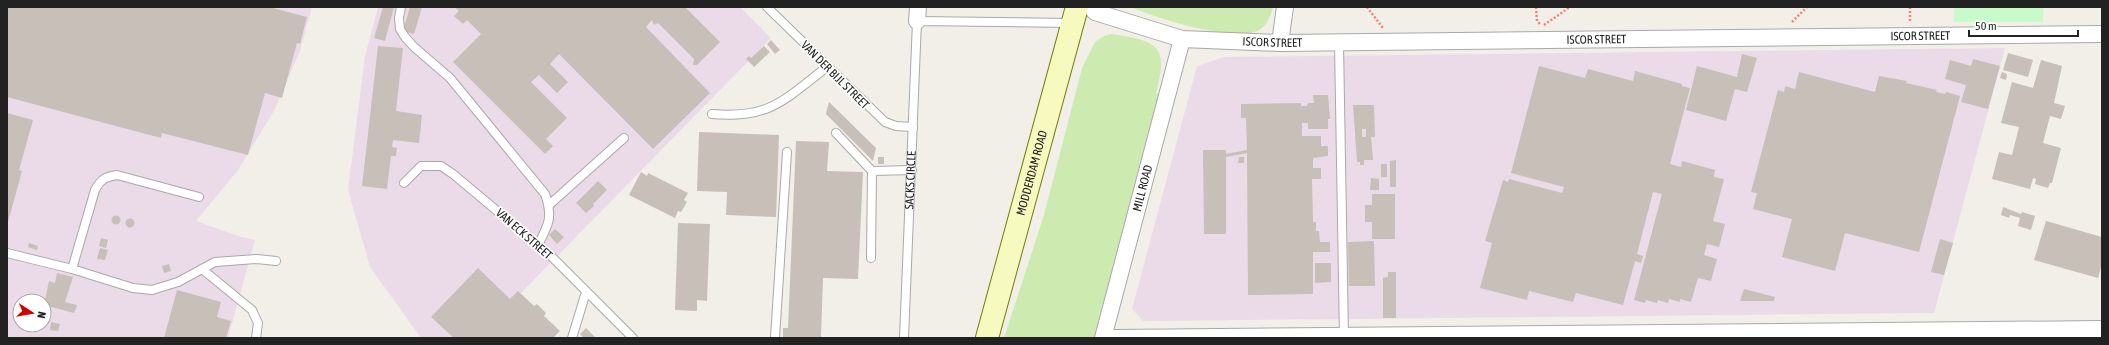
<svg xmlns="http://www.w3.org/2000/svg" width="2109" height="345" font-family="'Asap Condensed',sans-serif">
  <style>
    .industrial { fill: #ebdbe8; fill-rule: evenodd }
    .grass { fill: #cdebb0 }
    .park { fill: #c8facc }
    .building { fill: #c7bfb8; fill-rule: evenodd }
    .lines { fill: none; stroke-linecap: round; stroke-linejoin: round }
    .lane-casing { stroke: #a9a9a9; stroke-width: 10 }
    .street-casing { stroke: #a9a9a9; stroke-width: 18 }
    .secondary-casing { stroke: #707d05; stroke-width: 24 }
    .path { stroke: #fa8072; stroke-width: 2.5; stroke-dasharray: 2 2; stroke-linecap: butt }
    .lane { stroke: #fff; stroke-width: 8 }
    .street { stroke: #fff; stroke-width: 16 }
    .secondary { stroke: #f7fabf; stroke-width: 22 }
    .labels { text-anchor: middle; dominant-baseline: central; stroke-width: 3.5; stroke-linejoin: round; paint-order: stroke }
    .street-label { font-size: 12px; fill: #222; stroke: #fff }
  </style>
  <rect width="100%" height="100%" fill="#f2efe9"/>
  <path class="industrial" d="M7,7H312L300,51L275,109L238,170L196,221L241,237L255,240L228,338H7ZM20,301H44V325H20Z
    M378,7H740L771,38L477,338H421L370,267L348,190L365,56Z
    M2005,48L1934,313L1143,321L1132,309L1197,66L1224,57Z"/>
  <path class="grass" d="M1131,7H1273C1271,16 1267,25 1259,30C1235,43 1155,18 1131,7Z
    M1112,34C1158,41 1169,45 1156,93L1159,94L1094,338H1004L1044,215L1082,68L1095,42L1104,36Z"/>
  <path class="park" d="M1954,7H2043V22H1954Z"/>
  <path class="building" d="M7,7H269L307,17L300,44L297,43L282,98L265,93L248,155L162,133L161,138L7,97Z
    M383,7H394L385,41L374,38Z
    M410,7H422L414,34L403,31Z
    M454,7H685L720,42L697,65H693L694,59L658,23L654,25L652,20L646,27L710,93L653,149L559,54L550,64L568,82L557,93L539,75L531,82L567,118L546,139L553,146L545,154L453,62L481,34L467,20L463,24L454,16L459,11Z
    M771,40L780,50L775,54L767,44Z
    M378,46L403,48L396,111L422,115L419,143L393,140L392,147L397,148L396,156H391L387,189L362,186Z
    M764,46L770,52L754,67L746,59L749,56L751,58Z
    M2008,53L2033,60L2028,77L2003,70Z
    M1742,54L1757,58L1747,92L1735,89L1726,121L1686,110L1697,66L1737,77Z
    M1973,59L2000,66L1988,109L1961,102L1966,85L1945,79L1950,60L1971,66Z
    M2041,60L2062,66L2054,103L2065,106L2061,119L2050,116L2043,143L2061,148L2052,183H2050L2048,188L2035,184L2036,179L2033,178L2030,189L1992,179L1999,152L2012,155L2019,127L2001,123L2012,82L2033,88Z
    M1539,66L1585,78L1588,69L1633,81L1635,71L1682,84V86L1690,88L1670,164L1681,167L1682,161L1715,170L1714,177L1724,179L1713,221L1725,224L1719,247L1707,244L1704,255L1717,259L1711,281L1698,278L1691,302L1680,299V302L1669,299L1668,303L1658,300L1657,303L1646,300L1645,303L1634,300L1662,194L1653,192L1637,254L1643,256L1641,263L1635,261L1623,305L1576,293L1573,302L1529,291L1527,300L1480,288L1492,243L1485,241L1503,180L1508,182L1509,179L1562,193L1564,187L1511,173Z
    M1799,72L1875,92L1879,76L1907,81L1906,83L1937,90L1936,92L1945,94L1946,92L1960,96L1919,252L1845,233L1835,271L1782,257L1792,219L1753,209L1757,193L1751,192L1778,90L1784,92L1785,86L1795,89Z
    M2002,72L2007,74L2006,80L2000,78Z
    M1313,95H1328L1330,119H1328V129H1308V123H1302V136H1321V146H1328V156L1313,158V168H1321V179H1312L1313,222H1316V231H1319L1320,242H1330V252H1313V294L1248,295L1247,153L1226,157V234H1204L1203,150H1226V154L1247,150L1246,118H1241V104L1301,103V106H1307L1308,103H1314Z
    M829,102L876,148L873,161L826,114Z
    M1353,105H1374L1375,137H1371L1373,160H1364V165H1360V162H1357ZM1362,129H1366V137H1362Z
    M7,113L33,120L19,170L22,171L7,226Z
    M699,132L779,135L776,217L726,215L727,192L697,191Z
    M796,141L829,142L827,171L863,172L858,279L823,278L821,338H783V328H788Z
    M878,157H884V164H878Z
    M1239,157H1244V163H1238Z
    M1396,160V187H1390V161Z
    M1381,164H1387V177H1381Z
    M641,172L647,176L648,173L688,193L684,200L687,202L681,212L678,211L675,218L629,195Z
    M1371,178L1379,179V190H1370Z
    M598,181L607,190L593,204L594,206L586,213L576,203Z
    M1372,194H1395V239H1372V222H1365V205H1372Z
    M2003,207L2021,214L2022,212L2035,216L2031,230L2018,226L2020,218L2010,215L2009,218L2001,215Z
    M111.5 220a4.5 4.5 0 1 1 9 0a4.5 4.5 0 1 1-9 0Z
    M125.5 223a4.5 4.5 0 1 1 9 0a4.5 4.5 0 1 1-9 0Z
    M2046,221L2102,237V263L2098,278L2034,260Z
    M678,223L710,224L707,301L697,300V311L675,310Z
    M555,229L564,237L557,244L549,235Z
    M101,238L108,240L106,248L99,246Z
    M1940,239L1953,243L1944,275L1931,272Z
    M1374,241L1375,286H1349L1348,242Z
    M29,243L38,246L37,250L28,247Z
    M100,248L108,250L105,260L97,259Z
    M1315,263H1331V282L1315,283Z
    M169,264L171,271L164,273L162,266Z
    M478,268L510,299L518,291L534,306L537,304L546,313L544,316L560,331L553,338H454L431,317Z
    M1388,272H1396V318H1383V278L1388,277Z
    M57,273L73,277L65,302L77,305L74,313L44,305L49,281L55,283Z
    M1744,289L1775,297L1774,301H1740Z
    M177,290L221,302L217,317L231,321L226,338H164Z
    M51,322L60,324L58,331L50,330Z
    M586,328L595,337L594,338H584L580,334Z"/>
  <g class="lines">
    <defs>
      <g id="lane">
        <path d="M401,7L399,18L400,29L405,37L414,47L450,78L545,194C553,217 549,224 538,245"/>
        <path d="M767,7L885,122L896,126L913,127"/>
        <path d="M1339,43L1344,338"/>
        <path d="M712,114C770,119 784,100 827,67"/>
        <path d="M836,133L872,171"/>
        <path d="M404,183L421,166H441L453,174L551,256L633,338"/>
        <path d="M549,205L624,138"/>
        <path d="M7,253L72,269L133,288L152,290L178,282L215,262L257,259L276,261"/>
        <path d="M871,258L872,171L912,170"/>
        <path d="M72,269L95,190C101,179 105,177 117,175L199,197"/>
        <path d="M202,269L252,310L258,323L256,338"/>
        <path d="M572,338L586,292"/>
        <path d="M775,338L787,152"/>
        <path id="s1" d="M904,338L917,21L1072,23"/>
      </g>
      <g id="street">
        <path id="s2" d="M1091,7L1095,12L1182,39L1280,43L2102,34"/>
        <path d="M917,21L918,7"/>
        <path d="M1280,43L1285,7"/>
        <path id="s3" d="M1103,338L1182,39"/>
        <path d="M1115,338L2102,329"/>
      </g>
      <g id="secondary">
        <path id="s4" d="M987,338L1077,7"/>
      </g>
    </defs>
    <use href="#lane" class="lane-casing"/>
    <use href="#street" class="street-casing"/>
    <use href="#secondary" class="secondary-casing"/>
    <path class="path" d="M1367,7L1383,28
      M1536,7L1537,21L1541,25
      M1910,7V22
      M1792,22L1807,7
      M1544,25L1570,7"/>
    <use href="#lane" class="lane"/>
    <use href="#street" class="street"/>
    <use href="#secondary" class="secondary"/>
  </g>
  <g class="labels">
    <g class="street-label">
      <text stroke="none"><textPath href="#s2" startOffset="836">ISCOR STREET</textPath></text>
      <text stroke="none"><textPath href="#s2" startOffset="512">ISCOR STREET</textPath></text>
      <text stroke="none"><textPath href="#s2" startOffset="188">ISCOR STREET</textPath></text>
      <text transform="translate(835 75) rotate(45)">VAN DER BIJL STREET</text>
      <text stroke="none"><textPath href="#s4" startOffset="171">MODDERDAM ROAD</textPath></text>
      <text stroke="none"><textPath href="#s1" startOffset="158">SACKS CIRCLE</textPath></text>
      <text stroke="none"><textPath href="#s3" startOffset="155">MILL ROAD</textPath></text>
      <text transform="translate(524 234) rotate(41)">VAN ECK STREET</text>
    </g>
  </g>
  <rect width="2109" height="345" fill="none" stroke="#222222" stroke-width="16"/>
  <g transform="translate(32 313) rotate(102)"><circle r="19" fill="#ffffff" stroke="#a7a7a7"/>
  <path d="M0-3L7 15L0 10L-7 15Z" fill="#d40000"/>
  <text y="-6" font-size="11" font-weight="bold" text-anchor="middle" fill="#222222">N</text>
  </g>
  <path d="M1969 30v6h109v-6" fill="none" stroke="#222222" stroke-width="2"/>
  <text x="1975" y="30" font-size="12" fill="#222222" stroke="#ffffff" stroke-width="3" paint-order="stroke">50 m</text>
</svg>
